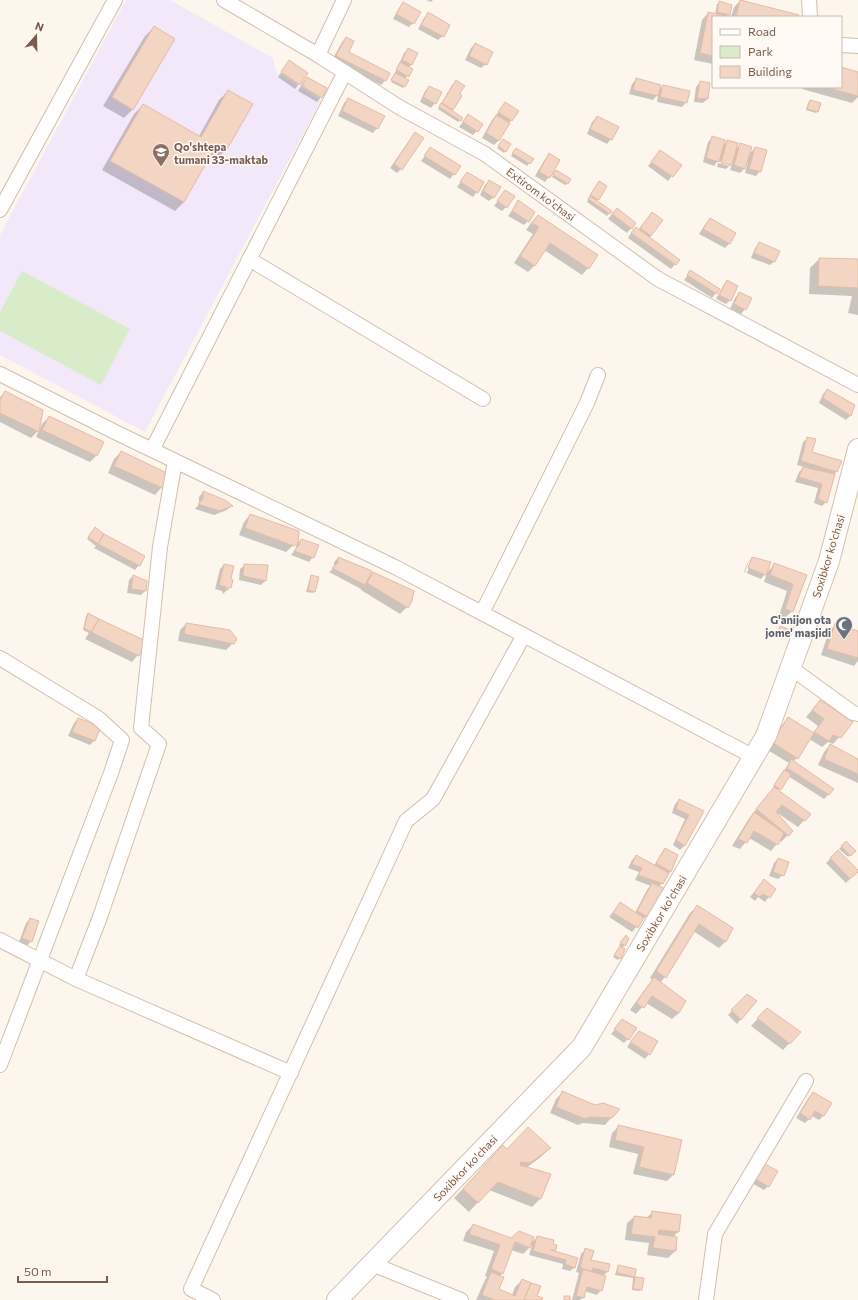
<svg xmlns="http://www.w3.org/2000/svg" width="858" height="1300" font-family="Commissioner,sans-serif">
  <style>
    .education { fill: #f3e8fa }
    .green { fill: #d8ecc9 }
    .shadow { fill: #0003; fill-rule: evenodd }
    .building { fill: #f3d5c3; stroke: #e6bba3 }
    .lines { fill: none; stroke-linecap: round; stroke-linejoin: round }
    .minor-casing { stroke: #d1beb0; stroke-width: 16 }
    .secondary-casing { stroke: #d6c0b0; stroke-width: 22 }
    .minor { stroke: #fff; stroke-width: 14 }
    .secondary { stroke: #fff; stroke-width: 20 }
    .labels { text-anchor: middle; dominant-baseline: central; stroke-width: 3; stroke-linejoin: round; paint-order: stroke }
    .education-label { font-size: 11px; font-weight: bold; fill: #785e54; stroke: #fffaf3; text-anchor: start }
    .street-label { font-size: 11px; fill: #7a5c4d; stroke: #fffaf3 }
    .worship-label { font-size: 11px; font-weight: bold; fill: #5b616d; stroke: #fffaf3; text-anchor: end }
  </style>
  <rect width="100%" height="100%" fill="#fdf6ec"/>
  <path class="education" d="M126,0H170L273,58L276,72L321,100L145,432L0,355V235Z"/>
  <path class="green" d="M22,271L130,329L101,385L0,331V312Z"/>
  <path class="shadow" d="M426,0H433L431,2Z
    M741,0L797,17H731L734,7Z
    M403,3L413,23L409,27L393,19L399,8Z
    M719,3L729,14L726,17H713V64L694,60L702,20L708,13L715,15L717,4Z
    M428,14L443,36L438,40L418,29L424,18Z
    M154,27L133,109L124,118L103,106L145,36Z
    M346,38L347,53L385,81L381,85L332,60L342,42Z
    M475,44L486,64L481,68L465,60L471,48Z
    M408,49L417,53L411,65L408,68L412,69L405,79L404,86L403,88L391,82L404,53Z
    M289,61L299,84L295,89L278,77Z
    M841,68L858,73V97L852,103L802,89L803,87H841Z
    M307,78L321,97L317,102L298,91L303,82Z
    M636,80L658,91L663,86L686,102L682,107L657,102L658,94L653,100L629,94L632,84Z
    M456,81L459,93L451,111L460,120L458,122L438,109L452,85Z
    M700,82L707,99L703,103L694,102L696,87Z
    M429,87L435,103L431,108L420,102L425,91Z
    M228,91L251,104L225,151L216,160L209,156L184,202L175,211L102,170L134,114L143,105L199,136L219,100Z
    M348,99L377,128L373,133L338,116L344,103Z
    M810,101L818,111L816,113L806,110L808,103Z
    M505,104L511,120L499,140L494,145L482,138L492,120Z
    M468,115L477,131L473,135L459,127Z
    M597,117L611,139L607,144L587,134L592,122Z
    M415,134L401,169L397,173L390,168L411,138Z
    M713,137L722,146L727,141L735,150L740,145L748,155L755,148L760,171L756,176L745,173L748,162L747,161L745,168L740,173L730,170L732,164L726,169L717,167L718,163L729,166V164L716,160L717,162L714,166L703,162L708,142Z
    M501,142L505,151L504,153L497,148Z
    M431,148L460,166L450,179L421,161Z
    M514,151L532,159L527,166L511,156Z
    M660,151L680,166L668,181L648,166Z
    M550,155L559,160L549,177L545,182L535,176L545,159Z
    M467,173L483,183L473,197L457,187Z
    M554,173L567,184L565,185L552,177Z
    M489,181L494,197L489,201L480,195L485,185Z
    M599,182L606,187L596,202L610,212L607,216L587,202L595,187Z
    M505,191L506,207L502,211L494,206Z
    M518,202L528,221L524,225L508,216Z
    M652,213L651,236L648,238L679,260L671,269L628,238L631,233L638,230Z
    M612,214L635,223L627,233L608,219Z
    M538,216L588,268L582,275L544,250L534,266L528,272L514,263L533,234L526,230L531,223Z
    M710,219L735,233L729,244L725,248L699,234L706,223Z
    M759,244L775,261L770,265L751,258L755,248Z
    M819,259L858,261V315L848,313L852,296L809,294L810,268Z
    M691,271L719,289L712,298L684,280Z
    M727,281L730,300L726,304L716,299L723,286Z
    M739,293L745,309L741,314L730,309L735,298Z
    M827,390L850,416L846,420L819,403L823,394Z
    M5,392L38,431L31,438L0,422V397Z
    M49,417L96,456L90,462L36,437L42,424Z
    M808,438L811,453L836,472L834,474L826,502L822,506L814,503L818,488L795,482L799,472L804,467L797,465L803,442Z
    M121,452L168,474L161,488L155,495L108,473L114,459Z
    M203,492L231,506L227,510L214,515L195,509L199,504V497Z
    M250,515L297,542L286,552L239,535L244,522Z
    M93,531L139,565L135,570L94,548L96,546L87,539Z
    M301,540L313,557L309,562L291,555L295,550L297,543Z
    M338,558L367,579L373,573L407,607L400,614L361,590V589L329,572L334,568V562Z
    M752,558L765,574L774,565L805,576L792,611L785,618L779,616L787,591L764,582L767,572L761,579L744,572L748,562ZM749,561H751L747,573L745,572Z
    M224,565L230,578V587L223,594L222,591L215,589L220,569Z
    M245,565L265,581L261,585L239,580L240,569Z
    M133,576L145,591L141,595L127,593L129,580Z
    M312,576L314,591L313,593L306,592L310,578Z
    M88,614L138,655L132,662L85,639L89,633L83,630L86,616Z
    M186,624L233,643L226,650L178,641L180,630Z
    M836,625L858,632V661L854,666L821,655L829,631Z
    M780,627L784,638L783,639L776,637Z
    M820,701L852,723L833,744L828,742L822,747L809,739L797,758L793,762L829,794L824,799L788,776L778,791L810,814L798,827L776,812L788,835L781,842L780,840L771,851L749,838L740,849L732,846L748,820L767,795L774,788L773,787L789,763L766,749L782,725L788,718L813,733L818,726L806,717Z
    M78,719L100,728L94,741L90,745L68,736L74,723Z
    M830,745L858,760V783L818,765L824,752Z
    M679,800L703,811L684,846L680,850L673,845L685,819L672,813L675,804Z
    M846,842L855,851L848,857L839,849Z
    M665,850L676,856L670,872L659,887L647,916L642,920L632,932L609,917L620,903L635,913L648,888L651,886L635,880L639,872L628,868L632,860L636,856L654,866L661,854Z
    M838,851L858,871L846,883L826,863Z
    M778,859L783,875L778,879L769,876L774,863Z
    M764,880L774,889L765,902L758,897L755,901L750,897Z
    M697,907L726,941L719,948L693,931L665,977L660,983L679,1013L672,1019L646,1003L636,1014L630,1010L648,985L653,980L650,978L690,913Z
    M30,919L31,941L27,946L19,942L26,923Z
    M624,938L625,945L622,948L620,958L618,960L613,957L621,946L619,945Z
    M747,995L741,1019L737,1024L728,1015Z
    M767,1009L799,1033L783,1050L751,1026Z
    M620,1024L628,1039L624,1043L611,1034Z
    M635,1036L649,1054L645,1059L627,1047Z
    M563,1092L595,1106L611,1118L605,1125L583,1123L578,1125L550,1113L556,1099Z
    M813,1093L831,1103L823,1116L819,1120L812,1116L805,1123L796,1118L809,1097Z
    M619,1126L681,1140L673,1175L667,1181L633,1174L638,1154L609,1147L612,1133Z
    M550,1148L541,1157L526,1168L541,1198L532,1207L489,1190L469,1212L454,1198L494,1156L507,1150Z
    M757,1167L768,1186L764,1190L748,1181Z
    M653,1212L678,1232L673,1237L675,1251L668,1258L647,1255L649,1243L625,1240L627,1223L634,1217L646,1218Z
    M473,1225L511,1239L531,1243L537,1237L551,1244L555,1250L553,1251L577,1258L575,1267L570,1271L562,1269L563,1264L529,1255L532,1245L523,1254L511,1250L502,1273L500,1276L498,1290L512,1295L515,1287L522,1280L536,1297L541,1300H476L485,1280L487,1277L485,1276L494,1251L463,1241L466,1232Z
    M585,1250L590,1260L608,1271L603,1276L601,1290L597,1295L584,1291L583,1298L580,1300H572L579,1273L576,1272L581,1254Z
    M619,1267L635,1270L633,1277L643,1279L641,1289L639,1291L632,1290L633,1278L615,1275L617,1268Z"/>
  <path class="building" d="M740,0L799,15L798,17H736Z
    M719,1L732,5L730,15L717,12Z
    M403,2L421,12L414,24L396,14Z
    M428,12L450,25L444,37L421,25Z
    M708,12L731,17H713V56L700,53Z
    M154,26L175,39L133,110L112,97Z
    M346,37L354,41L349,52L390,73L386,81L336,56Z
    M475,43L493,52L487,65L469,56Z
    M408,48L418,53L412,65L402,60Z
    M289,60L308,73L300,85L281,72Z
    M400,62L413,69L409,77L396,70Z
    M841,67L858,72V96L825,87H841Z
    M395,73L409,80L405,87L391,80Z
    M307,77L327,88L322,98L302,86Z
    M636,78L661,85L658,96L633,90Z
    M456,80L465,86L460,93L462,96L453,110L442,103Z
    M700,81L710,83L708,99L697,98Z
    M663,85L690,91L687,103L660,97Z
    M429,86L442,92L436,104L423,97Z
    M228,90L253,104L226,151L216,146L184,202L110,161L143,104L201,137Z
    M348,98L385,116L378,129L342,111Z
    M810,100L821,103L818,112L807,109Z
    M505,102L519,111L512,121L498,112Z
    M441,103L463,118L461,121L439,107Z
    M468,114L483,124L478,132L463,122Z
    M496,115L510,123L499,141L486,133Z
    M597,116L619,127L612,140L590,129Z
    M415,132L424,138L402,170L394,164Z
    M712,136L725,140L719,162L706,158Z
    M503,139L511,144L506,152L498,146Z
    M727,140L738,143L732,165L721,163Z
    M740,143L752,147L745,169L734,165Z
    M430,147L461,166L455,175L424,156Z
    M755,147L767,150L761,172L749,169Z
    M516,148L534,159L530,164L512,153Z
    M660,150L682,165L673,177L651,162Z
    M549,153L560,160L550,178L539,172Z
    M556,170L571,179L568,184L553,175Z
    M467,172L484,182L478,193L460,182Z
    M489,180L501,187L494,198L483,191Z
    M599,181L607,186L599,200L590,195Z
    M505,190L515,196L507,208L497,201Z
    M590,196L612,211L610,214L588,199Z
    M518,200L535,212L529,222L512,211Z
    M617,208L636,223L632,229L612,214Z
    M652,212L663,220L651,236L640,228Z
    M538,215L598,255L589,269L550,243L535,266L520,256L539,227L532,223Z
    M710,218L736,233L730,244L703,229Z
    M636,227L680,260L676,265L631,233Z
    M759,242L780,251L775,262L754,253Z
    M819,258L858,259V288L818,286Z
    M690,270L720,289L717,294L687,275Z
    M727,280L738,286L731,301L719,295Z
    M739,292L752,298L746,310L734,304Z
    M827,389L855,405L851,416L823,398Z
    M5,391L43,410L39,432L0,413V400Z
    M49,416L104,442L97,456L42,430Z
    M807,437L816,439L812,452L842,461L837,472L801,461Z
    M121,451L169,474L162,488L114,466Z
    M803,467L835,474L827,503L818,499L822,484L799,477Z
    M203,491L225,500L233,506L219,511L198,504L203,499Z
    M250,514L299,531L298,543L294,546L245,528Z
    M95,527L104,534L98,544L88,537Z
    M104,534L145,556L140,566L98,544Z
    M301,539L319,545L314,558L294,551L299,545Z
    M338,557L372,571L365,585L332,568L338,563Z
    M752,557L771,562L766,575L748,568Z
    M774,563L807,575L793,612L785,609L793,584L770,575Z
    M224,564L234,566L231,578L233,580L231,588L229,587L228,590L226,589V587L219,585Z
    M244,564L268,565L266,581L243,576Z
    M373,572L414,591L412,601L408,608L367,583Z
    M133,575L147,581L146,591L131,589Z
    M311,575L319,577L315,592L308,590Z
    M88,613L99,619L91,632L84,628Z
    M99,619L146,641L139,656L91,632Z
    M186,623L230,630L237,639L234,644L184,634Z
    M835,623L858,631V658L827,649Z
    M780,626L788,629L785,638L777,635Z
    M820,700L853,722L841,738L833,735L829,741L814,732L824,719L812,710Z
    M788,717L814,733L798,759L772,742Z
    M78,718L101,727L95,741L72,732Z
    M830,744L858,759V774L824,759Z
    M791,759L834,789L829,795L787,768Z
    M784,770L791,774L781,790L774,785Z
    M774,787L811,814L805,821L782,805L776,812L793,831L789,836L756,809Z
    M679,799L704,811L685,846L676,840L689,815L676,809Z
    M754,812L784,833L778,845L754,831L747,843L738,839Z
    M846,841L856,851L851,856L841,846Z
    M665,848L678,855L671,872L656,863Z
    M838,850L858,870V872L850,879L830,858Z
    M636,855L669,873L663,884L638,875L642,868L632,864Z
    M778,858L789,862L784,876L773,872Z
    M764,879L776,889L770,898L763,894L760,897L754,893Z
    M652,883L664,888L648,917L637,911Z
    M620,902L644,918L638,928L613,913Z
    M697,905L733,928L726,942L699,924L666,978L656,971Z
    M30,918L39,921L32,942L22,938Z
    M626,935L629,939L625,946L620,943Z
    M620,946L625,949L621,959L614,955Z
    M654,977L686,1001L679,1013L652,996L644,1008L636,1003Z
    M747,994L757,1001L741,1020L731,1010Z
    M767,1008L801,1032L790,1044L757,1018Z
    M622,1019L637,1028L629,1040L614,1029Z
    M639,1031L658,1041L650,1055L630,1042Z
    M562,1091L595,1105L603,1103L620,1109L612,1118L590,1117L585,1119L556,1107Z
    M813,1092L832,1103L824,1116L815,1111L810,1120L800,1113Z
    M618,1125L682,1140L674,1175L639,1167L644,1147L615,1140Z
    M528,1127L551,1148L530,1163L521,1162L520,1165L551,1174L541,1199L498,1182L478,1203L463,1189L503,1145L507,1149Z
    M761,1162L778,1171L769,1187L752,1177Z
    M652,1211L681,1215L679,1232L659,1230L658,1234L677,1237L676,1251L653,1248L655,1237L631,1234L634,1216L651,1218Z
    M473,1224L511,1238L519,1231L534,1237L530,1248L515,1242L503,1274L491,1269L500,1245L469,1234Z
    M537,1236L554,1240L553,1244L557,1245L556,1250H551L578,1258L575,1268L565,1264L566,1260L533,1251Z
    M585,1248L594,1251L591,1260L610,1264L608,1272L593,1268L592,1271L580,1268Z
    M618,1265L636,1269L635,1277L617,1273Z
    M583,1269L606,1276L602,1291L587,1287L584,1298L576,1296Z
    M491,1272L504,1277L499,1289L515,1296L522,1279L531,1283L524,1300H494L482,1295Z
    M635,1277L644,1278L642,1290L633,1289Z
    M531,1283L541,1286L537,1296L543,1298L542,1300H524Z
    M564,1296H570V1300H564Z"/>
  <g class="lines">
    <defs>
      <path id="minor" d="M224,0L318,55L399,107L485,154L658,279L858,385
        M809,0L810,17
        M841,45L858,46
        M318,55L344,0
        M0,210L115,0
        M249,259L483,399
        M0,374L117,433L395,567L754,757
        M152,450L345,72
        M175,461L160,547L141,728L159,744L100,917L76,979L291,1073
        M482,613L587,403L598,375
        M0,658L98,718L122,740L111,773L0,1065
        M791,668L853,713L858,714
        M0,940L76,979
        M372,1264L461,1300
        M213,1300L191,1289L406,821L433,799L524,635
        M706,1300L715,1234L806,1081"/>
      <path id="secondary" d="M337,1300L582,1047L766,736L829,561L858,449"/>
    </defs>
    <use href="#minor" class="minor-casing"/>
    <use href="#secondary" class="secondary-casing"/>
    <use href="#minor" class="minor"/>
    <use href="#secondary" class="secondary"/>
  </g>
  <defs>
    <symbol id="school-pin" viewBox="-11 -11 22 30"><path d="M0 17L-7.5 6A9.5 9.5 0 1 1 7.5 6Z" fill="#8d6e63" stroke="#fffaf3"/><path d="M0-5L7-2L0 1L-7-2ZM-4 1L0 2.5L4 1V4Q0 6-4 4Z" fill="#fff"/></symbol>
    <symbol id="mosque-pin" viewBox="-11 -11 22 30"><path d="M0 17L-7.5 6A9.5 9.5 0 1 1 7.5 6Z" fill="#6b7280" stroke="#fffaf3"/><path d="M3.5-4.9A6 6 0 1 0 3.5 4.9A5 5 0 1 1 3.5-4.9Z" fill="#fff"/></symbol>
  </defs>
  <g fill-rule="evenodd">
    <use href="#school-pin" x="151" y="142" width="20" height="27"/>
    <use href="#mosque-pin" x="834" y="615" width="20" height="27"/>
  </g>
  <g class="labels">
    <g class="education-label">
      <text x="174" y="146">Qo'shtepa<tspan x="174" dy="13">tumani 33-maktab</tspan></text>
    </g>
    <g class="street-label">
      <text transform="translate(541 194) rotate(36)">Extirom ko'chasi</text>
      <text transform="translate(828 556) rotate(-73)">Soxibkor ko'chasi</text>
      <text transform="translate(661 913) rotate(-59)">Soxibkor ko'chasi</text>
      <text transform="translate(465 1168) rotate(-46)">Soxibkor ko'chasi</text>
    </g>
    <g class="worship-label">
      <text x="831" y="619">G'anijon ota<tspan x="831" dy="13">jome' masjidi</tspan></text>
    </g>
  </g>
  <rect x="712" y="16" width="130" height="72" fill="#fffaf3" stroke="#cabbb1"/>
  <rect x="720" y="29" width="20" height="6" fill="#ffffff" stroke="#cabbb1"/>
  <text x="748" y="36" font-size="12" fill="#7a5c4d">Road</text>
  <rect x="720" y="46" width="20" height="12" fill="#d8ecc9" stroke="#cabbb1"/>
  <text x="748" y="56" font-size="12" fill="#7a5c4d">Park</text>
  <rect x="720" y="66" width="20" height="12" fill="#f3d5c3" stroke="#cabbb1"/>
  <text x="748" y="76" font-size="12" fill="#7a5c4d">Building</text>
  <g transform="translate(36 36) rotate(20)" stroke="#fffaf3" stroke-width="3" paint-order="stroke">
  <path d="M0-3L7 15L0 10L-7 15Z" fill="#7a5c4d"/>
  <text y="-6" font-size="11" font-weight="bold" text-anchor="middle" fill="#7a5c4d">N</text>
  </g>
  <path d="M18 1276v6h89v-6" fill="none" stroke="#7a5c4d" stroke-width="2"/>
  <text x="24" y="1276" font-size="12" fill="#7a5c4d" stroke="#fffaf3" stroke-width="3" paint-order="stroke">50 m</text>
</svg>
